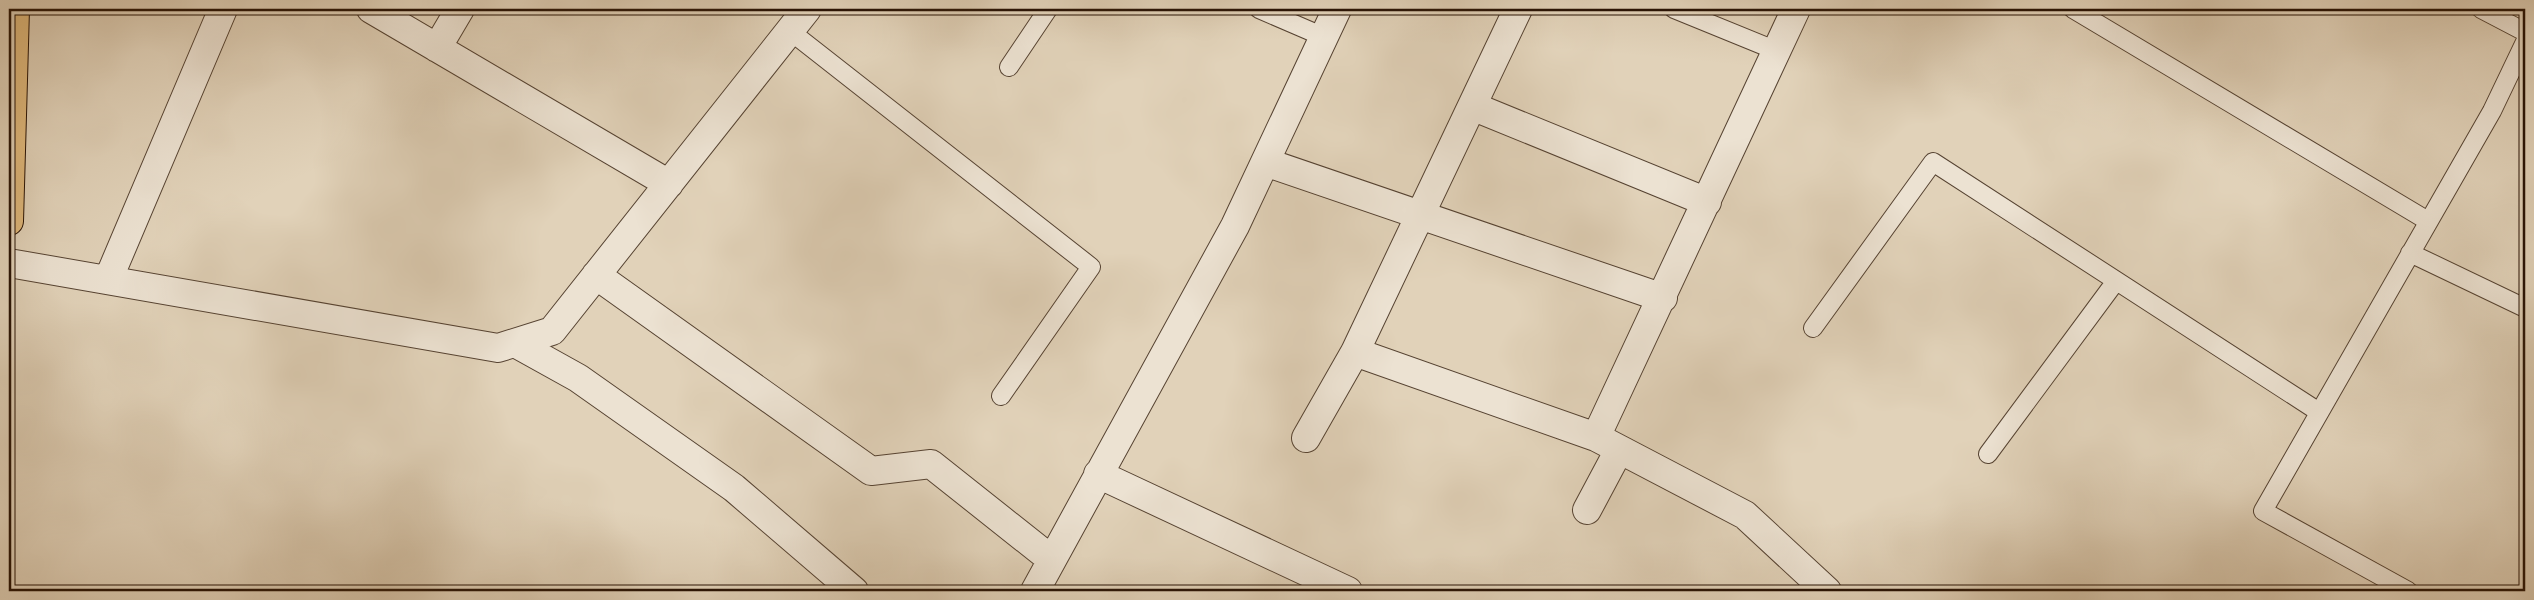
<svg xmlns="http://www.w3.org/2000/svg" width="2534" height="600" font-family="Alegreya,serif">
  <style>
    .lines { fill: none; stroke-linecap: round; stroke-linejoin: round }
    .lane-casing { stroke: #564332; stroke-width: 20 }
    .street-casing { stroke: #564332; stroke-width: 30 }
    .primary-casing { stroke: #281305; stroke-width: 30 }
    .lane { stroke: #ece2d2; stroke-width: 18 }
    .street { stroke: #ece2d2; stroke-width: 28 }
    .primary { stroke: #e0b97c; stroke-width: 28 }
  </style>
  <rect width="100%" height="100%" fill="#e1d2b9"/>
  <filter id="stains"><feTurbulence type="fractalNoise" baseFrequency=".004" numOctaves="4"/><feColorMatrix values="0 0 0 0 .2 0 0 0 0 .09 0 0 0 0 .02 0 0 0 .5 -.17"/></filter>
  <radialGradient id="worn" r=".72"><stop offset=".6" stop-color="#630" stop-opacity="0"/><stop offset="1" stop-color="#630" stop-opacity=".3"/></radialGradient>
  <g class="lines">
    <defs>
      <path id="lane" d="M1259,9L1324,37
        M1674,9L1777,51
        M2073,9L2428,221
        M2481,9L2525,32
        M790,31L1091,267L1001,396
        M1009,67L1048,9
        M2410,253L2525,308
        M1813,328L1933,162L2319,412
        M1988,454L2116,281
        M2408,591L2263,511L2492,111L2525,42"/>
      <path id="street" d="M371,9L669,184
        M437,48L460,9
        M1472,106L1707,202
        M1265,162L1663,298
        M9,263L498,348L552,331L807,9
        M596,275L871,471L931,464L1052,560
        M108,280L223,9
        M515,343L578,378L734,488L854,591
        M1355,352L1596,437L1745,515L1827,591
        M1596,437L1796,9
        M1306,438L1355,352L1518,9
        M1098,474L1348,591
        M1587,510L1619,450
        M1035,591L1235,226L1337,9"/>
      <path id="primary" d="M9,221L15,9"/>
    </defs>
    <use href="#lane" class="lane-casing"/>
    <use href="#street" class="street-casing"/>
    <use href="#primary" class="primary-casing"/>
    <use href="#lane" class="lane"/>
    <use href="#street" class="street"/>
    <use href="#primary" class="primary"/>
  </g>
  <rect width="2534" height="600" fill="none" stroke="#e1d2b9" stroke-width="30"/>
  <rect x="10" y="10" width="2514" height="580" fill="none" stroke="#281305" stroke-width="2.5"/>
  <rect x="15" y="15" width="2504" height="570" fill="none" stroke="#281305"/>
  <rect width="100%" height="100%" filter="url(#stains)"/>
  <rect width="100%" height="100%" fill="url(#worn)"/>
</svg>
